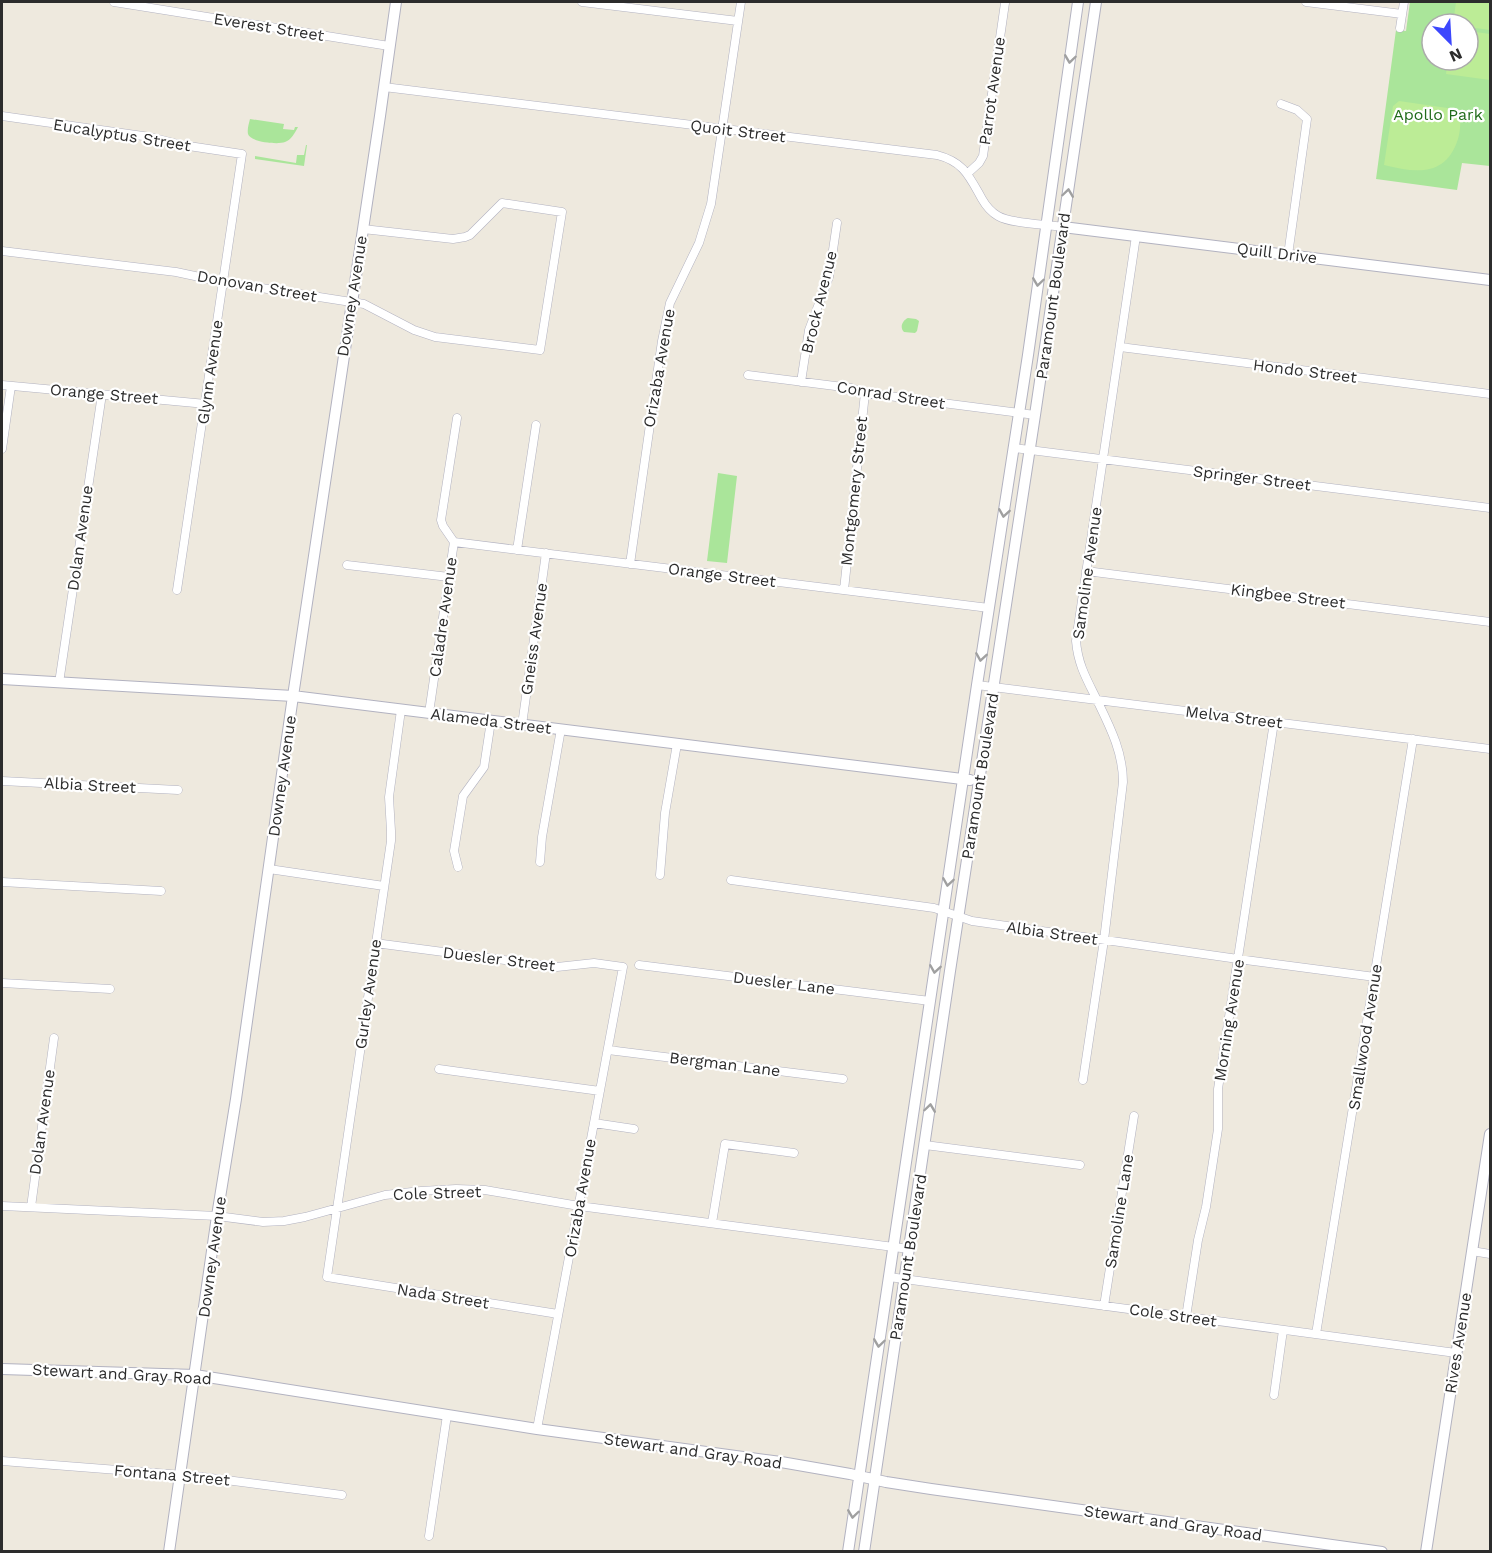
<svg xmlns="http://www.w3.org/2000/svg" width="1492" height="1553" font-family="'Work Sans',sans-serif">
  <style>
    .green { fill: #aae59a; fill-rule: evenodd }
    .pitch { fill: #bcec96 }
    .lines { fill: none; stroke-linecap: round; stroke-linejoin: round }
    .street-casing { stroke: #b2b2c0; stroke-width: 9 }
    .secondary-casing { stroke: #b2b2c0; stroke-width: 12 }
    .street { stroke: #fff; stroke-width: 8 }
    .secondary { stroke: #fff; stroke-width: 10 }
    .oneway { stroke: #a0a0a0 }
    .labels { text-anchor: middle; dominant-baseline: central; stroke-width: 4.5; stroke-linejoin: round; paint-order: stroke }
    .street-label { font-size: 16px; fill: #2c2c2c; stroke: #fff }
    .park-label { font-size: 16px; fill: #206b19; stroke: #fff }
  </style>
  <rect width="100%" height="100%" fill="#eee9de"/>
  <path class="green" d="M1410,2H1490V166L1462,163L1457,190L1376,179L1396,30L1406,31ZM1432,24H1468V60H1432Z
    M250,119L284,124L283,129L294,130L295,127H298C295,133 291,140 285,142C278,145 250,142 248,134C247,129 249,123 250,119Z
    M306,145H307L304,166L255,159V156L296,163L297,155H304Z
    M908,318L916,319L919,321L917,331L915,333L904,332C899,327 903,320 908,318Z
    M718,473L737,476L727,563L707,561Z"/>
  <path class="pitch" d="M1456,2H1490V30L1468,27V24H1453Z
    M1468,31L1490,34V80L1446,74L1448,60H1468Z
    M1399,101L1461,110C1460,119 1461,130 1458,139C1446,177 1416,173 1384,165L1393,106Z"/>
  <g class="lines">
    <defs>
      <path id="street" d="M114,2L389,46
        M582,2L738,21
        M1306,2L1402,14
        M1400,28L1404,2
        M384,87L937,155C964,162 969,176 982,199C986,206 991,212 998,216C1012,224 1045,224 1063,227
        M1281,104L1297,110L1307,119L1288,255
        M2,116L150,137L182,145L242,154L177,590
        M968,173L979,163L983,156L1005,3
        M2,251L176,272L223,282L364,304L414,330L435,337L540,350L562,212L502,203L470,235L465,237L453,239L363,229
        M1120,347L1490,394
        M748,375L851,388L865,393L1035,415
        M801,382L809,330L829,277L837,223
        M2,385L206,404
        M1014,448L1490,508
        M2,449L11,386
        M454,542L989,608
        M517,550L536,425
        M630,564L662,341L670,303L699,243L711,204L741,2
        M347,565L449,577
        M1086,571L1490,622
        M844,590L865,393
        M59,683L102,394
        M977,685L1490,749
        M401,710L389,797L391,831V841L327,1277L558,1314
        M429,713L454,542L443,526L441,520L457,418
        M522,725L546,553
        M2,781L178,790
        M540,862L542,837L561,729
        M458,867L454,851L463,796L484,767L491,721
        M269,869L384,886
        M660,875L665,813L677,744
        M731,880L934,908L972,921L1238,959L1375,977
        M2,882L161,891
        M375,943L557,967L594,963L623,967L537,1429
        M639,965L930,1001
        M2,983L110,989
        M608,1050L843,1079
        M439,1069L600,1091
        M1083,1080L1104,940L1123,782C1123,751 1109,725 1096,698C1086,678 1078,664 1076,641L1136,236
        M594,1123L634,1129
        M925,1145L1080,1165
        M2,1206L217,1216L263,1222L284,1221L305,1217L385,1195L421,1191L456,1189L485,1190L579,1206L909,1249
        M31,1207L54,1038
        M712,1223L725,1144L794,1153
        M1472,1251L1490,1254
        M889,1277L1456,1353
        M1104,1306L1134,1116
        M1186,1317L1198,1240L1206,1207L1218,1129V1089L1274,722
        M1316,1334L1413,739
        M1274,1395L1283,1330
        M2,1461L195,1476L342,1495
        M429,1536L447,1415"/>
      <path id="secondary" d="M1063,227L1490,280
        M2,679L293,696L970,780
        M2,1369L195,1375L537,1429L781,1462L850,1474L886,1482L931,1489L1382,1552
        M169,1552L217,1216L236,1099L293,696L380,116L396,2
        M848,1552L977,685L1028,355L1078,2
        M864,1552L950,971L1035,415L1096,2
        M1426,1552L1490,1134"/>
    </defs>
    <use href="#street" class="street-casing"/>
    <use href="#secondary" class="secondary-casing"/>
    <use href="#street" class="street"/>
    <use href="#secondary" class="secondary"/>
  </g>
  <defs><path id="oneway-chevron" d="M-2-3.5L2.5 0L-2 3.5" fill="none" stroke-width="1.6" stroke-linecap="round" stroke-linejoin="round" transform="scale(1.5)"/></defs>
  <g class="oneway">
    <use href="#oneway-chevron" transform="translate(1070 59) rotate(98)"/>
    <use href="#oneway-chevron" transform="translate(1068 193) rotate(-82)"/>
    <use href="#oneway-chevron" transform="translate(1038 282) rotate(98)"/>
    <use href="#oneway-chevron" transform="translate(1004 513) rotate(99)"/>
    <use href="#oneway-chevron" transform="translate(981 657) rotate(99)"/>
    <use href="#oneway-chevron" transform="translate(948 882) rotate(99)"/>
    <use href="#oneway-chevron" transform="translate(935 969) rotate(99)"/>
    <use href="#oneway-chevron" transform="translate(930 1108) rotate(-82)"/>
    <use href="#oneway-chevron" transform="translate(879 1343) rotate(98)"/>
    <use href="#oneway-chevron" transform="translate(853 1514) rotate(98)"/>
  </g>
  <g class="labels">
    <g class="street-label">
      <text transform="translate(269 27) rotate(9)">Everest Street</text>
      <text transform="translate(992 91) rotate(-82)">Parrot Avenue</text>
      <text transform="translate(738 131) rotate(7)">Quoit Street</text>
      <text transform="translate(122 135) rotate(9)">Eucalyptus Street</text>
      <text transform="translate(1277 253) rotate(7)">Quill Drive</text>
      <text transform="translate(257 286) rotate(10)">Donovan Street</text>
      <text transform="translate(352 296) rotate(-81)">Downey Avenue</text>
      <text transform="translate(1053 296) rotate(-82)">Paramount Boulevard</text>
      <text transform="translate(819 302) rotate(-76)">Brock Avenue</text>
      <text transform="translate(659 368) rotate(-80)">Orizaba Avenue</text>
      <text transform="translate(1305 371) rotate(7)">Hondo Street</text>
      <text transform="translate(210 372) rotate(-82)">Glynn Avenue</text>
      <text transform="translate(104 394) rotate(5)">Orange Street</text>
      <text transform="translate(891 395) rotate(9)">Conrad Street</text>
      <text transform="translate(1252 478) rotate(7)">Springer Street</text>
      <text transform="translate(854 491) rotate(-84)">Montgomery Street</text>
      <text transform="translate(80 538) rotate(-82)">Dolan Avenue</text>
      <text transform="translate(1087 573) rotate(-82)">Samoline Avenue</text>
      <text transform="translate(722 575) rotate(7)">Orange Street</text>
      <text transform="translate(1288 596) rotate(7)">Kingbee Street</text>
      <text transform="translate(443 617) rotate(-82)">Caladre Avenue</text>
      <text transform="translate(534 639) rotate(-82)">Gneiss Avenue</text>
      <text transform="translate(1234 717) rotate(7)">Melva Street</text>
      <text transform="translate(491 721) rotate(7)">Alameda Street</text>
      <text transform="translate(282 776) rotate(-82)">Downey Avenue</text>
      <text transform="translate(980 776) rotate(-81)">Paramount Boulevard</text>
      <text transform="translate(90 785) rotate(3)">Albia Street</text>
      <text transform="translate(1052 933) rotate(8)">Albia Street</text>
      <text transform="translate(499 959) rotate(7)">Duesler Street</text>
      <text transform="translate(784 983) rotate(7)">Duesler Lane</text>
      <text transform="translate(368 994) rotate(-82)">Gurley Avenue</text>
      <text transform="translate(1229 1020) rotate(-81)">Morning Avenue</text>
      <text transform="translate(1365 1037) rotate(-81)">Smallwood Avenue</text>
      <text transform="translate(725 1064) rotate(7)">Bergman Lane</text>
      <text transform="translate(42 1122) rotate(-82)">Dolan Avenue</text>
      <text transform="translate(437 1193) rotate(-2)">Cole Street</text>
      <text transform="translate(580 1198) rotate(-80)">Orizaba Avenue</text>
      <text transform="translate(1119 1211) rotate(-81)">Samoline Lane</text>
      <text transform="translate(212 1257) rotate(-82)">Downey Avenue</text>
      <text transform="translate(908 1257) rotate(-81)">Paramount Boulevard</text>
      <text transform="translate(443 1296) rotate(9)">Nada Street</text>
      <text transform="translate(1173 1315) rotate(8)">Cole Street</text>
      <text transform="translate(1458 1343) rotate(-81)">Rives Avenue</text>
      <text transform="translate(122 1374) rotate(3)">Stewart and Gray Road</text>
      <text transform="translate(693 1451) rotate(8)">Stewart and Gray Road</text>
      <text transform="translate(172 1475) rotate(5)">Fontana Street</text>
      <text transform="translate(1173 1523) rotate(8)">Stewart and Gray Road</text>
    </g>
    <g class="park-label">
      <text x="1438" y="114">Apollo Park</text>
    </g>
  </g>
  <rect width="1492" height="1553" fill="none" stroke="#2c2c2c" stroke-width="6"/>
  <g transform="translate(1450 42) rotate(156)"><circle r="28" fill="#ffffff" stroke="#ababab" stroke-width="1.5"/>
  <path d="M0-4.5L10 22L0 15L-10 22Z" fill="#3c47fd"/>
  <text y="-9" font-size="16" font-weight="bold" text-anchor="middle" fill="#2c2c2c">N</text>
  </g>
</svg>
